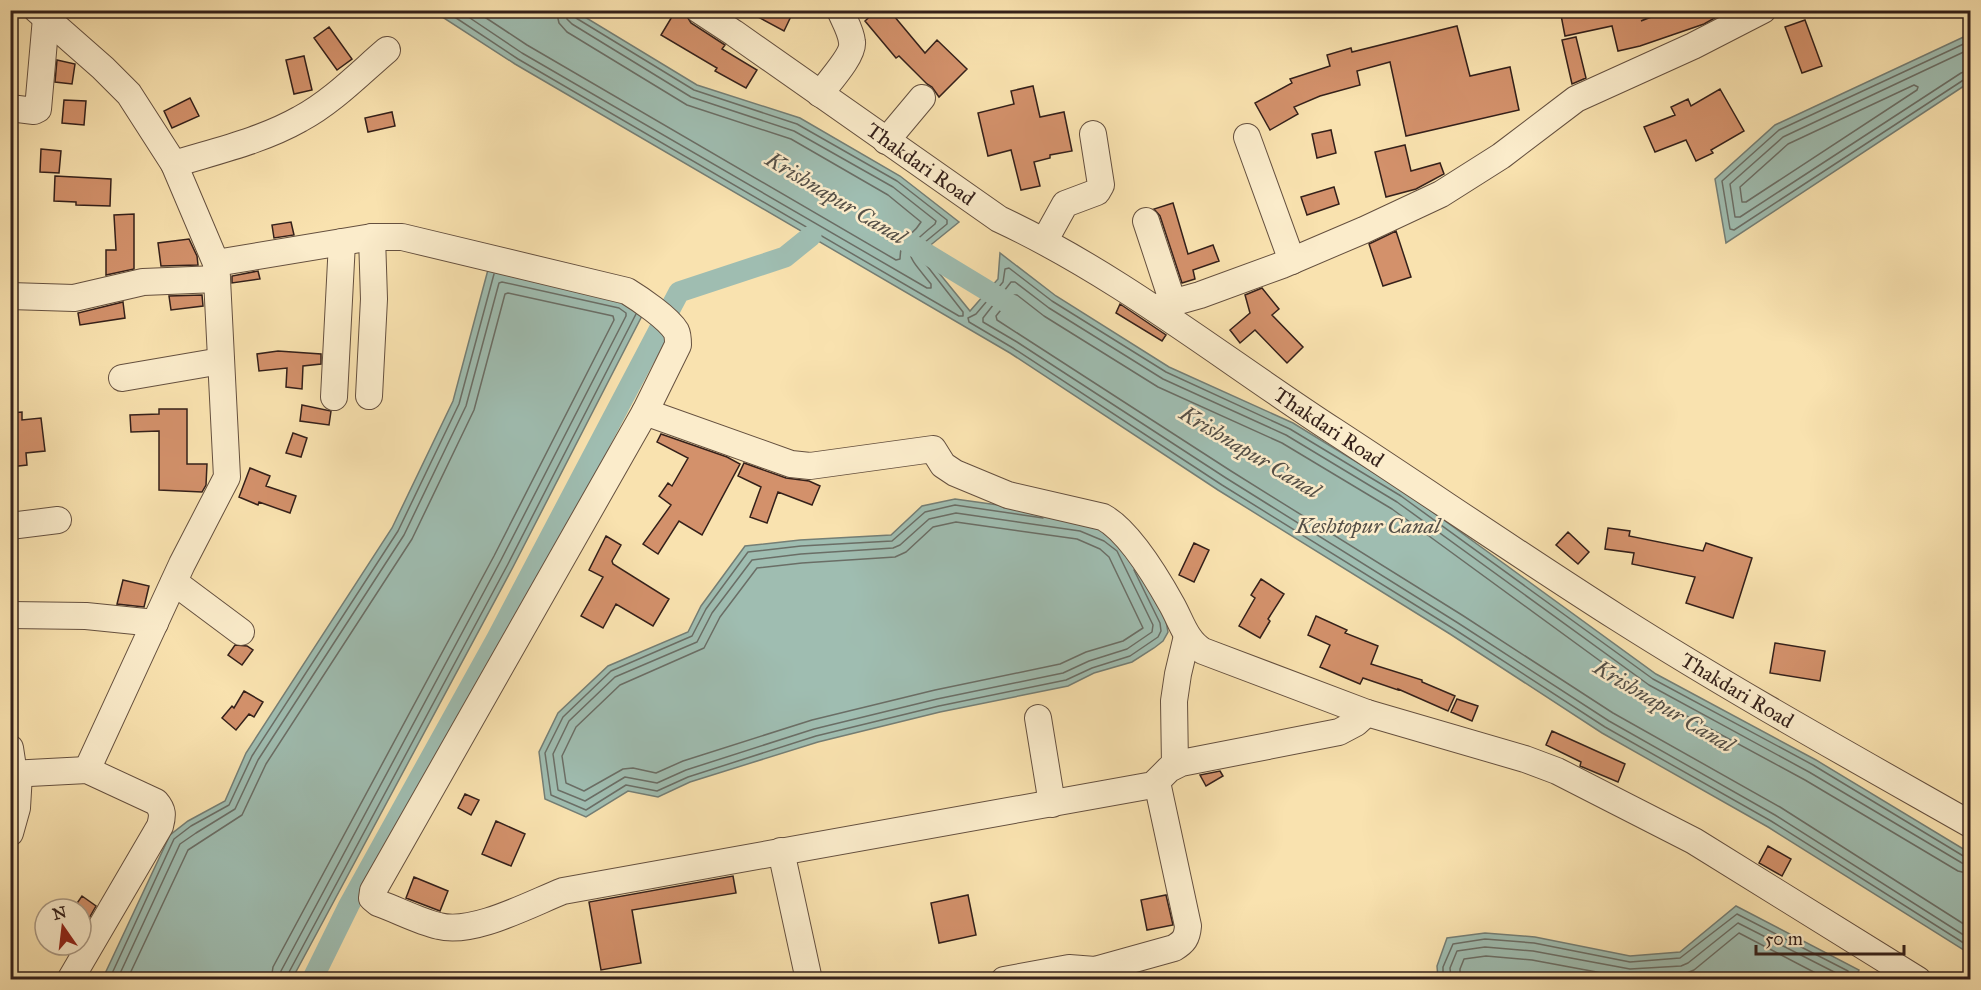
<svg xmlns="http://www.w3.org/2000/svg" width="1981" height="990" font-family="'IM FELL Great Primer',serif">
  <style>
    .water { fill: #9fbdb1; stroke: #747e75; stroke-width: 1.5 }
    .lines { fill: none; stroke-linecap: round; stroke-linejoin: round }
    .shore { stroke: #6a6e66; stroke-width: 1.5 }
    .canal { stroke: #9fbdb1; stroke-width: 21 }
    .building { fill: #d3916b; stroke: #34201a; stroke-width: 1.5 }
    .minor-casing { stroke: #65503f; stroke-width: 28 }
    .minor { stroke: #fbeccb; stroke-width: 26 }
    .labels { text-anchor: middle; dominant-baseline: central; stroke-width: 5; stroke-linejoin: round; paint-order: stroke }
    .street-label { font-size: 21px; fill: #34201a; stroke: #fbeccb }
    .water-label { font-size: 22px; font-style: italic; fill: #544f47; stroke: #fbeccb }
  </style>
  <rect width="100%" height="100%" fill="#f9e2af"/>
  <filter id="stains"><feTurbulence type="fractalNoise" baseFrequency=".00333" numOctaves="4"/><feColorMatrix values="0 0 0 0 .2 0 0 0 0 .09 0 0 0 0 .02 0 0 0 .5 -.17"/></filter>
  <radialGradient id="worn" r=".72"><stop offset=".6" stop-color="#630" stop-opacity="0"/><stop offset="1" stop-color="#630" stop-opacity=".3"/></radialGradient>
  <path class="water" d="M433,11H575L697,85L800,118L900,176L959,222L922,252L970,311L998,279L1000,253L1056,296L1169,367L1293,423L1404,491L1656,674L1816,760L1970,853V954L1768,827L1602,733L1450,634L1218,490L1010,353L515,64Z
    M1970,34V82L1726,243L1715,179L1775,125Z
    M489,266L625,295L645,310L513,567L319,929L292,979L102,980L170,835L188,821L225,801L246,753L392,528L453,401Z
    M955,499L1084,517L1127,542L1166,621L1168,632L1163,641L1154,648L1132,662L1094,673L1068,686L940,712L818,742L690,782L658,797L628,791L586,817L545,799L539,752L558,713L608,666L688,632L701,606L745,546L800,540L891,535L922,506Z
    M1736,906L1859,970L1854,979H1438L1437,966L1447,938L1485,933L1535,937L1630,956L1680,952Z"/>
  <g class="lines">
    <path class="shore" d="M444,10L518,59L959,316H963V312L917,253L919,247L947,224V220L897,181L797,124L694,90L576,18L573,10
      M458,10L522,53L927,288H931V284C904,251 901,252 935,224L936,221L893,187L794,131L691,97L572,24L567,19L565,10
      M474,10L527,45L896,260L900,259C901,233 911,239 921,222L888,195L791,139L687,105L567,32L559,23L556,10
      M1970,41L1779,130L1722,181L1730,229L1734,230L1965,79L1970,78
      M1970,49L1783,137L1730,184L1735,217H1740L1961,73L1970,70
      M1914,85L1918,87L1917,90L1746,202H1742L1740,187L1788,144Z
      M956,513L1080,531L1104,541L1117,551L1153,625L1152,632L1127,649L1089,661L1063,673L937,699L814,729L686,770L657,783L625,777L585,801L558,790L553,754L569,721L615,677L697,642L712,613L752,560L801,554L893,548L900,545L929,519Z
      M1043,518L955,505L925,512L892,541L801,546L748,552L706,609L692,636L611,671L563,717L545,753L551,795L586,810L626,785L657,791L688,777L816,736L939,706L1066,680L1092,668L1130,656L1158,637L1161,631L1160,623L1134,570
      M956,522L1077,539L1100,549L1109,557L1143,628L1123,641L1086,652L1060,664L935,690L812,720L683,761L656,773L633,768L623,769L584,791L566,783L562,756L576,727L620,685L704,648L720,617L757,568L802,563L895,557L906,552L933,527Z
      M1970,858L1965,857L1813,765L1653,679L1401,496L1290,429L1166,372L1052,301L1009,268L1005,269L1003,282L976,314L968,318L969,322L1013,348L1222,485L1454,629L1605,727L1771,821L1970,947
      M1970,865L1962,863L1809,772L1649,685L1397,502L1286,435L1163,379L1049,308L1015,282H1011L983,318V322L1017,342L1226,478L1458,623L1609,721L1775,815L1970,939
      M1970,874L1958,871L1805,780L1644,693L1392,509L1282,443L1158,387L1044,316L1017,295H1013L996,316L997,320L1231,471L1462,615L1613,713L1780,807L1970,928
      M109,980L174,839L191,826L229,805L252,756L398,531L459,404L494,274
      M117,980L180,844L196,833L235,809L258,760L404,535L466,406L499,283L502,282L619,308L626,313V316L501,560L281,971L280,980
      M127,980L188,850L242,815L266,764L412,539L474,410L505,294L508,293L613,316L614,320L494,556L273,967L271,980
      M287,980L288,974L508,564L636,314
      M1443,980V967L1453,944L1485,939L1534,943L1630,962L1680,958L1737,914L1848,971L1849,980
      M1451,980L1450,968L1457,951L1485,947L1533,951L1630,969L1681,966L1688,963L1738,923L1840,975L1842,980
      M1460,980V969L1464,959L1486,956L1532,960L1629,978L1682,975L1694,970L1739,933L1829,980"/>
    <path class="canal" d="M899,237L1011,305
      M312,980L349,905L497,638L679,292L785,257L811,236"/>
  </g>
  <path class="building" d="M676,10L685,13L691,23L725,45L722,49L757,70L746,88L715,71L717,68L661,35Z
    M745,10H794L784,31Z
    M877,10H889L925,53L937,40L967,69L939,97L932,87L927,84L899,56L896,58L865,21Z
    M1560,10H1650V17L1641,21L1669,10H1729L1704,24L1640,46L1618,51L1612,26L1565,36Z
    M1805,20L1822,66L1802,73L1785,27Z
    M1457,26L1470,76L1510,67L1519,110L1406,136L1390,62L1357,71L1360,85L1320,96L1294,107L1298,114L1270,130L1255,103L1292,83L1290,79L1330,66L1327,55L1351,48L1352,52Z
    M329,27L352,59L337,70L314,38Z
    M1576,37L1586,78L1572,84L1562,40Z
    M304,56L312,90L294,94L286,60Z
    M57,60L75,64L72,84L55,82Z
    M1033,86L1040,117L1064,112L1072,151L1050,155V158L1034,162L1040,186L1021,190L1011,150L988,156L978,113L1014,104L1011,91Z
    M1720,89L1744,131L1711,150L1713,153L1696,161L1686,140L1655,152L1644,127L1675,115L1671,107L1688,99L1691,106Z
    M190,98L199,116L172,128L164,111Z
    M64,100L86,101L84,125L62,123Z
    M392,112L395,126L368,132L365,118Z
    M1331,130L1336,153L1317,158L1312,134Z
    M1405,145L1411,171L1440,163L1444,174L1416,189L1386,197L1375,152Z
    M41,149L61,151L59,173L40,172Z
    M55,176L111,179L110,206L76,205V202L54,201Z
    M1334,187L1339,204L1307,215L1301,197Z
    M1173,203L1188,254L1213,245L1219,261L1193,270L1195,279L1182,283L1160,216L1154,209Z
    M134,214V269L106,275V250H116L114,215Z
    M291,222L294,235L274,238L272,225Z
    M1396,231L1411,277L1383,286L1369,244Z
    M189,239L197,256L198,265L161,266L158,243Z
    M258,271L260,279L232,283V276Z
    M1262,288L1279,309L1272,315L1303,347L1287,363L1255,330L1240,343L1230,330L1250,313L1245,295Z
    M202,295L203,306L171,310L169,296Z
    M123,302L125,318L80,325L78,313Z
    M1120,304L1166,335L1162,341L1116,313Z
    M278,351L321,354V364L303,366L302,389L286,387L287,368L259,371L257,354Z
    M302,405L331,411L329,425L300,421Z
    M159,409H187V464H207L206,485L202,492L159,490V431L131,432L130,415L159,414Z
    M22,412V420L41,418L45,451L26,453L27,465L10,467V413Z
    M293,433L307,438L301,457L286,453Z
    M661,434L727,457L740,464L702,535L679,521L658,554L643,544L671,505L659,496L668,483L672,486L688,458L657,442Z
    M744,463L786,478L809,481L820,486L812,505L778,492L767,523L750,517L761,487L738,476Z
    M250,468L270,476L266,486L296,496L290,513L259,502L258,505L239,497Z
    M1608,528L1630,531L1629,536L1703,551L1706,543L1752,558L1733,618L1686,603L1695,577L1632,564L1634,553L1605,549Z
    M1568,532L1589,552L1578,564L1556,545Z
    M606,536L621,545L612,561L613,564L669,599L653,626L616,604L603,628L581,616L603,577L589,570Z
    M1194,543L1209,550L1194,582L1179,575Z
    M1261,579L1284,594L1268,619L1270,621L1260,638L1239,626L1255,598L1251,595Z
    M123,580L149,586L144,607L117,604Z
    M1316,616L1347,630L1345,633L1378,646L1371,664L1422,680V682L1455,696L1448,711L1398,689V690L1363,678L1360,684L1320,667L1330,645L1308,635Z
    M1775,643L1825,651L1820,681L1770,673Z
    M235,645L247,646L253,650L242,665L228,655Z
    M244,691L263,702L254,717L249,714L236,730L222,718L232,706L234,708Z
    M1457,699L1478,706L1472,721L1451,712Z
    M1552,731L1625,764L1618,782L1580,766L1581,762L1546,745Z
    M1220,771L1223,776L1206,786L1200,775Z
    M465,794L479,800L471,815L458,808Z
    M496,821L525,834L511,866L482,854Z
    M1768,846L1791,859L1782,876L1759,863Z
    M733,876L736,893L632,910L641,963L601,970L589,902Z
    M414,877L448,891L440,911L406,898Z
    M968,895L976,935L939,943L931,903Z
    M1166,895L1173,925L1147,930L1141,900Z
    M82,896L96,906L88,920L81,915V909H73Z"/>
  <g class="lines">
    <defs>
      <g id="minor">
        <path d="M37,10L103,68L129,94L174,164L216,263L217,279L227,477L182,564L87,770"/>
        <path id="s1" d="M699,10L734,33L999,219C1119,275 1223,359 1334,431C1429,493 1522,557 1618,618C1733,691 1852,757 1970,824"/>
        <path d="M820,94C828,83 854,55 852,42C851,31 844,20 840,10"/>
        <path d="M10,108L34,111L38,109L46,18"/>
        <path d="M1247,137L1292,261"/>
        <path d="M886,141L922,98"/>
        <path d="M174,164C216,151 261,141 300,119C332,102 360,73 387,50"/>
        <path d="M1146,221L1173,303"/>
        <path d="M1045,240L1065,204L1097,192L1101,185L1093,134"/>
        <path d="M216,263L372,237H402L627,291C640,299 668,318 676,331C678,335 678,340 678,345L645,412L373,891L372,898L378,903C398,910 418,921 439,926C473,935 530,904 563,891L1153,785L1169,769L1181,763L1339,732L1356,723L1367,713"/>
        <path d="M10,296L74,298L143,282L217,279"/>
        <path d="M1154,308L1200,295L1282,265L1364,230L1441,194L1501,156L1576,99L1693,46L1763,10"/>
        <path d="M122,378L221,361"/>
        <path d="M369,396L374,299L372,237"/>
        <path d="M334,397L342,242"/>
        <path d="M645,412L791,464L810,466L933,449L943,465L955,473L1008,495L1103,517C1129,531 1157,578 1172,605C1181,621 1186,641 1203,651L1367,713L1525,759L1557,771L1694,841L1918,980"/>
        <path d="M10,526L58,520"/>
        <path d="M174,582L241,632"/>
        <path d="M10,615L86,616L155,623"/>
        <path d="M1038,718L1052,804"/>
        <path d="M10,748L14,774"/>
        <path d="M1175,765L1174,701L1178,674L1187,636"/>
        <path d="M10,774L87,770L156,802C163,810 163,815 160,826L70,980"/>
        <path d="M10,833L17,808L19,774"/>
        <path d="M781,851L809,980"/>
        <path d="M1004,980L1069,968L1095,970L1174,948C1184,942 1187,938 1188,926L1157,782"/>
      </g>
    </defs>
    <use href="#minor" class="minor-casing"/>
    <use href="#minor" class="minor"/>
  </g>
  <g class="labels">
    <g class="street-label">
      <text stroke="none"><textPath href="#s1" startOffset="270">Thakdari Road</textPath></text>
      <text stroke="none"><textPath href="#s1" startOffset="756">Thakdari Road</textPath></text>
      <text stroke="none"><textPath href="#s1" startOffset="1242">Thakdari Road</textPath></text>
    </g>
    <g class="water-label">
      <text transform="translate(836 198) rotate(31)">Krishnapur Canal</text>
      <text transform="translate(1250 452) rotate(31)">Krishnapur Canal</text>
      <text x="1368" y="525">Keshtopur Canal</text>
      <text transform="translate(1664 706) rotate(31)">Krishnapur Canal</text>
    </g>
  </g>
  <rect width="1981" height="990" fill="none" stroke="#f9e2af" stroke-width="36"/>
  <rect x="12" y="12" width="1957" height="966" fill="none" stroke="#34201a" stroke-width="3"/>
  <rect x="18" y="18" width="1945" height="954" fill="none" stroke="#34201a" stroke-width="1.5"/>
  <g transform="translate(63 927) rotate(346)"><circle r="28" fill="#fbeccb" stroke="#ab9a84" stroke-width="1.5"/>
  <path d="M0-4.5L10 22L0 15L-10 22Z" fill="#8f2418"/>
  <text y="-9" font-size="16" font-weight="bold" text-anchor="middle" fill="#34201a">N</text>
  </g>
  <path d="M1756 945v9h148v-9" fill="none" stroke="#34201a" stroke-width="3"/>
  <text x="1765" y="945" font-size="18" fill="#34201a" stroke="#fbeccb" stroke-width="4.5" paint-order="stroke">50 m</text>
  <rect width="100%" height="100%" filter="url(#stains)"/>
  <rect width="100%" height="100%" fill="url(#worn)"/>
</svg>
